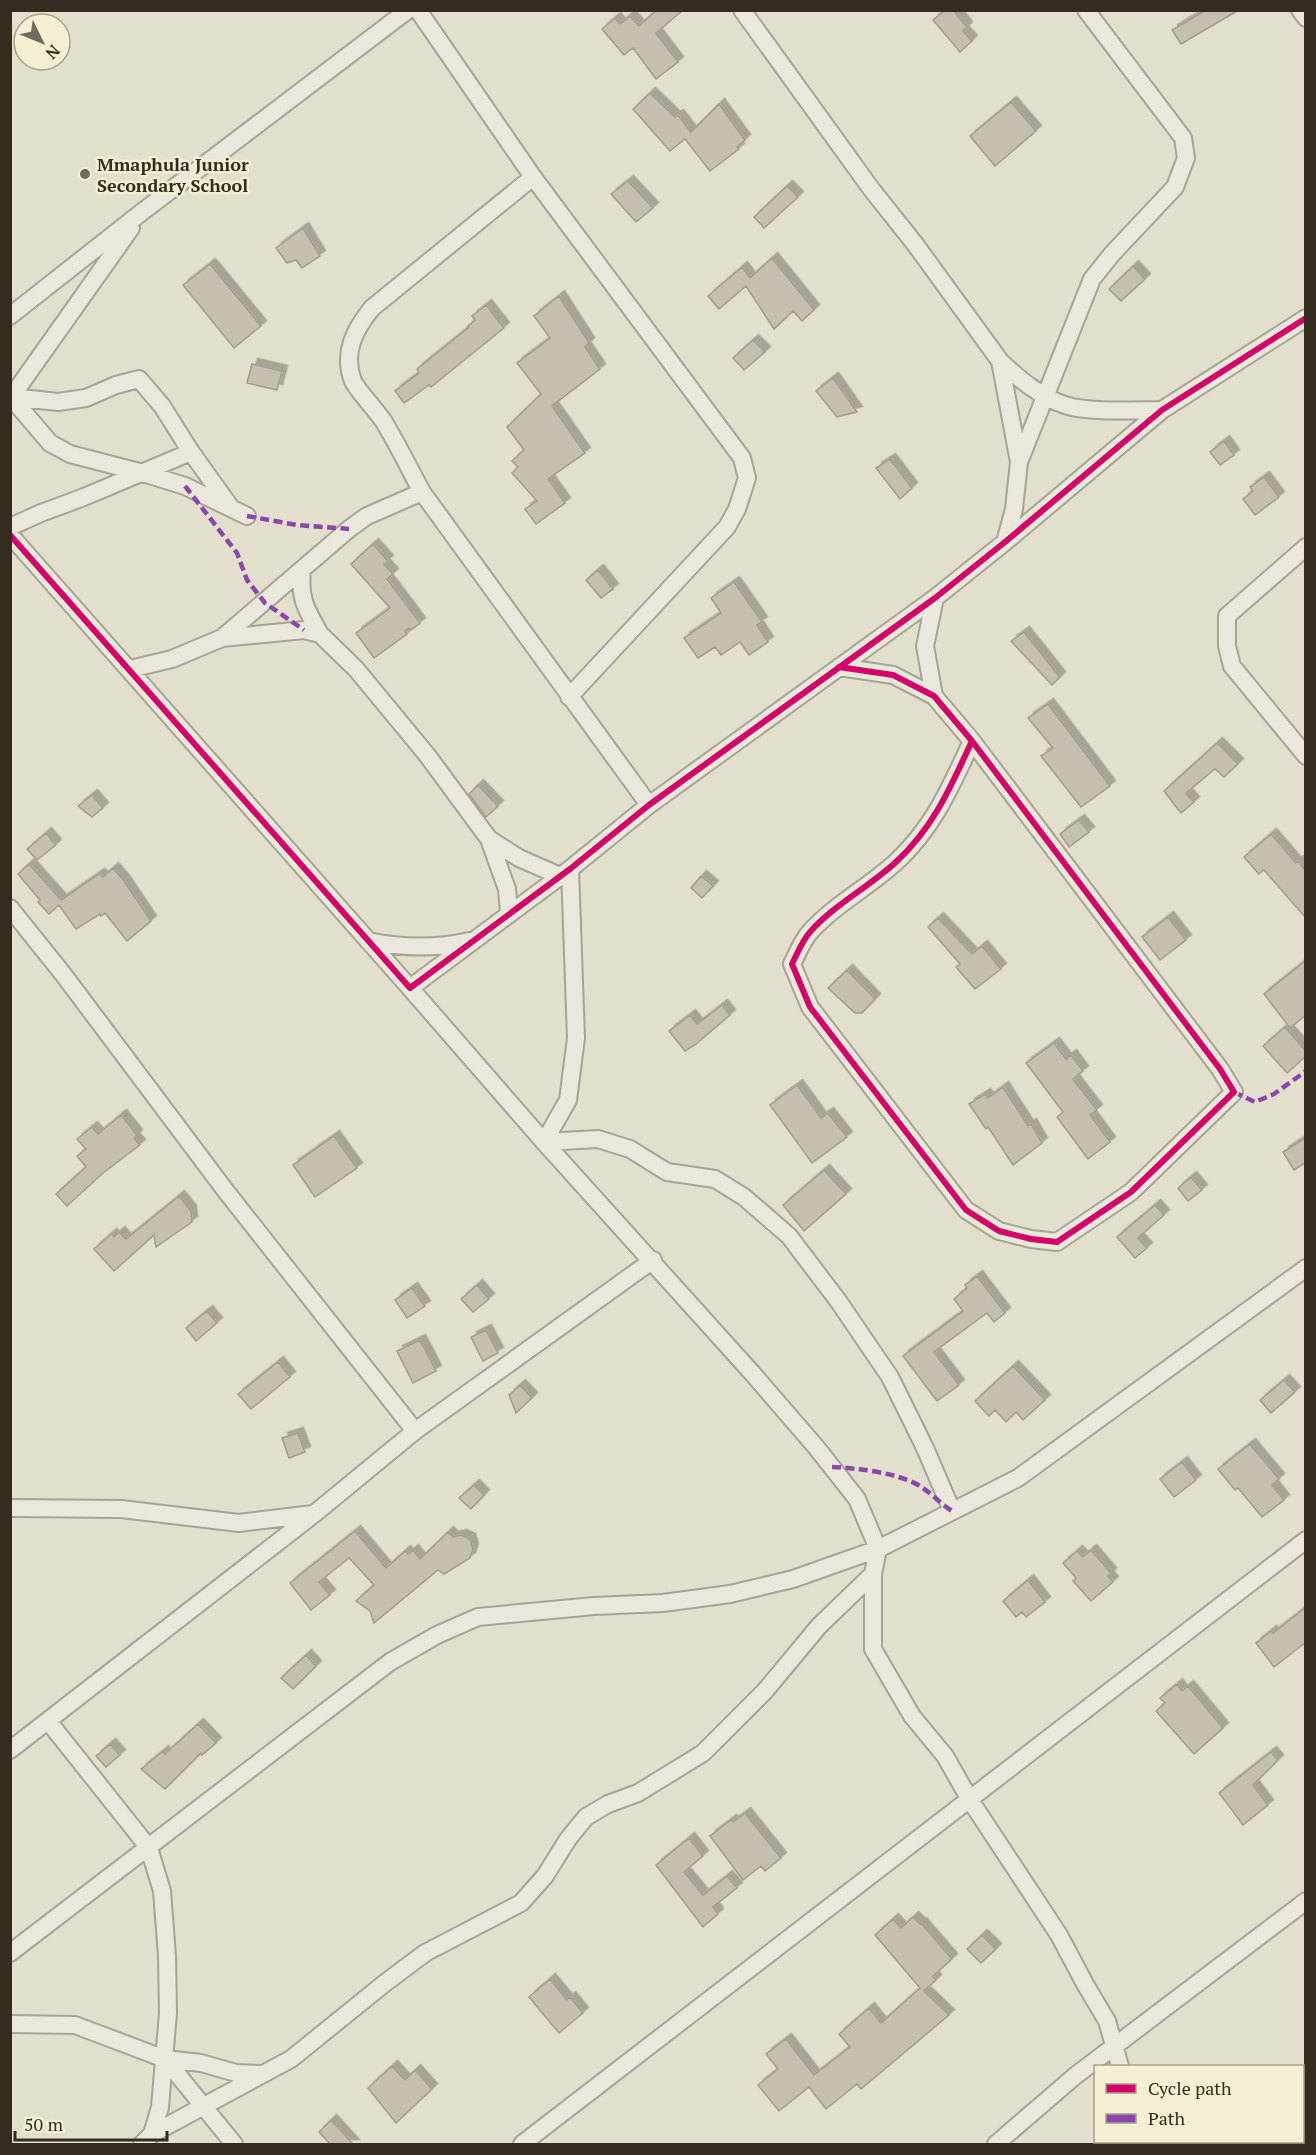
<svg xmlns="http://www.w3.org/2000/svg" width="1316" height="2155" font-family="'PT Serif',serif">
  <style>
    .building { fill: #c5bfad; stroke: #a19b8c; stroke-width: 1.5; filter: url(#shadow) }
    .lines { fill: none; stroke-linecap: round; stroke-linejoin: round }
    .street-casing { stroke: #a7a395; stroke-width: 20 }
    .street { stroke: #eae8dd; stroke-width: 16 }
    .quiet { stroke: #8e44ad; stroke-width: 4.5; stroke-dasharray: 9 4.5; stroke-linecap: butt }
    .cycleway-casing { stroke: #f2efd3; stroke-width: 10 }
    .cycleway { stroke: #d6006c; stroke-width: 6 }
    .poi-dot { fill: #716b5c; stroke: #f2efd3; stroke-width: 2 }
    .labels { text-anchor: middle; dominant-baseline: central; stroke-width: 5; stroke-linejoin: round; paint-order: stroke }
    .poi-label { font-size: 18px; font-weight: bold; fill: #342d1f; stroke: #f2efd3; text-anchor: start }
  </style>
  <defs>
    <filter id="shadow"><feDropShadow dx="5.5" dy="-5.5" stdDeviation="0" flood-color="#0004"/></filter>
  </defs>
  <rect width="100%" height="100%" fill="#e2dfcc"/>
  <path class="building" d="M657,10H683L656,33L678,62L656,79L633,48L624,55L602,29L615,18L620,24L630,16L639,26Z
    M945,10H953L967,27L963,31L972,41L960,52L933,20Z
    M1206,10H1239L1181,44L1172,30Z
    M650,93L675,117L678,115L691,132L719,104L745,140L737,147L739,149L710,171L685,139L670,151L633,109Z
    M1011,102L1036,131L995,166L970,136Z
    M628,181L653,208L636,222L611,194Z
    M787,186L798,197L764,228L754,217Z
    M303,228L320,256L302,268L296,260L287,263L276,248Z
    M772,258L814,310L802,321L793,311L774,329L746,286L719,309L708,296L742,267L750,278Z
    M210,264L261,326L234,348L183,285Z
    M1133,266L1145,279L1121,301L1109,289Z
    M559,296L589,343L585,347L600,369L552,406L585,453L548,479L565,503L536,524L525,509L537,501L512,473L518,467L512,461L524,450L507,427L541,394L517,363L550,338L534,316Z
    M486,305L504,328L431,387L429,385L404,403L395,391L419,373L417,369L469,327L468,326L475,320L472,316Z
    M753,340L765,352L744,370L733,358Z
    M252,364L282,371L277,390L247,383Z
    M833,378L857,412L837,417L816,391Z
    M1224,441L1234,455L1220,465L1210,452Z
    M890,459L912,488L900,499L876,468Z
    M1264,477L1279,497L1255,515L1243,499L1253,491L1250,487Z
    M373,544L388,561L384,564L393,574L387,579L420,623L411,630L409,628L405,631L407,634L374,658L356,633L390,608L351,564Z
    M598,570L613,589L601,598L586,580Z
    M734,582L762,622L757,625L768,642L749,655L740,642L721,655L715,647L698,658L684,638L721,613L711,598Z
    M1024,632L1060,677L1052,685L1011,641Z
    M1048,704L1110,786L1081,807L1041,756L1053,748L1028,718Z
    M1217,743L1238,764L1224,777L1215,769L1186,793L1194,802L1181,813L1164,791Z
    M478,785L498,806L486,817L469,794Z
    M92,795L103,808L92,817L78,806Z
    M1079,820L1089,832L1069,847L1060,834Z
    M46,833L56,845L37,860L27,849Z
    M1271,834L1296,863L1298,861L1305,870V917L1264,870L1259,874L1244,857Z
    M29,864L61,900L99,874L103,877L113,868L124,881L151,921L127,941L105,913L101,916L100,914L76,929L59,905L49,914L38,902L40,900L18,874Z
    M701,876L713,886L702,898L691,888Z
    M1168,917L1186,940L1160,960L1142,937Z
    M938,918L972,954L982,946L1001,969L975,989L956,967L960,964L928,927Z
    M1305,961V1016L1290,1028L1264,994Z
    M847,970L875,999L862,1013H855L828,988Z
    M722,1005L730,1015L695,1045L685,1051L669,1031L690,1015L697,1024Z
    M1285,1027L1305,1050V1057L1287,1073L1263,1046Z
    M1054,1043L1066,1059L1071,1055L1083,1071L1073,1079L1097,1110L1090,1115L1110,1142L1088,1159L1057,1117L1063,1112L1026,1063Z
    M797,1085L821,1118L828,1113L847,1137L812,1163L770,1105Z
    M1003,1087L1028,1126L1031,1124L1042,1143L1013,1165L988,1127L986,1129L969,1104L985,1094L988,1098Z
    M121,1115L137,1135L134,1138L140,1145L103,1173L67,1206L56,1194L86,1167L77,1156L86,1149L77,1139L92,1127L98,1134Z
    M334,1136L357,1168L315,1197L293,1165Z
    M1305,1138V1163L1294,1170L1283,1152Z
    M824,1170L846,1194L804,1231L783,1205Z
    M1191,1177L1202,1190L1188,1201L1178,1188Z
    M179,1196L191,1211L192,1222L156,1247L154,1235L114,1271L94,1249L111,1234L114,1237L119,1232L126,1239Z
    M1155,1205L1164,1215L1138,1238L1147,1248L1135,1258L1117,1237Z
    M977,1276L1005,1313L994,1322L987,1313L934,1352L959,1385L937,1401L903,1356L963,1311L954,1299L967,1288L965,1285Z
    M477,1285L489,1299L473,1312L461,1299Z
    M412,1288L425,1306L407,1318L395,1300Z
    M207,1311L217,1323L196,1341L186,1328Z
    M486,1330L498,1353L483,1361L471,1337Z
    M420,1340L436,1371L413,1383L397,1351Z
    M278,1362L290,1377L251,1409L238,1394Z
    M1013,1366L1045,1400L1023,1420L1016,1412L1006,1422L995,1410L989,1416L975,1401Z
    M1284,1380L1295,1392L1271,1413L1260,1400Z
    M520,1385L532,1398L516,1413L509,1395Z
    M298,1433L305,1452L289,1458L282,1438Z
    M1250,1444L1279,1479L1272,1485L1284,1500L1262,1517L1238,1488L1235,1490L1218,1469Z
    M1182,1462L1196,1480L1174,1497L1160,1479Z
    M474,1485L484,1495L471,1509L459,1498Z
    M355,1531L386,1568L405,1551L408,1554L413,1550L420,1559L448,1532L453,1537L461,1535L470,1539L473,1549L470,1558L444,1574L438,1570L374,1623L370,1611L356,1601L374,1585L349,1558L319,1582L330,1595L311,1610L290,1583Z
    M1091,1550L1111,1573L1108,1576L1113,1582L1091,1601L1073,1581L1076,1578L1063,1563L1077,1551L1083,1557Z
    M1028,1580L1045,1602L1026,1617L1022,1612L1016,1617L1003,1601Z
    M1305,1608V1643L1274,1667L1256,1643L1271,1631L1273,1633Z
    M306,1655L316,1666L293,1689L281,1678Z
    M1177,1684L1182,1691L1188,1686L1223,1728L1194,1754L1156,1711L1165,1703L1160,1698Z
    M198,1724L216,1743L202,1755L201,1753L165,1789L141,1769L163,1751L165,1754Z
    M110,1744L120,1755L106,1767L96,1756Z
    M1271,1752L1278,1760L1253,1785L1268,1805L1243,1825L1219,1793Z
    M745,1813L781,1858L765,1871L761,1866L743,1880L710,1836L731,1820L733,1822Z
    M689,1838L703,1856L684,1872L703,1895L727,1876L737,1888L713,1907L718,1914L703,1927L656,1865Z
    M913,1917L920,1924L921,1923L952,1959L933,1976L936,1980L924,1991L949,2015L861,2089L857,2084L826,2109L809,2087L779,2111L758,2085L778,2069L766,2054L786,2039L814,2075L850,2047L839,2034L869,2008L881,2023L920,1988L875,1935L893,1919L901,1928Z
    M982,1935L996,1949L981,1963L967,1949Z
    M550,1979L567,2000L570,1997L583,2013L559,2033L529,1997Z
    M392,2066L405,2080L415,2070L432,2089L396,2123L368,2088Z
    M331,2120L354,2145H331L319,2132Z"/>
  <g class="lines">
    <defs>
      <path id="street" d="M418,10L533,177L742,458L747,478L737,509L727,527L569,697
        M742,10L872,190L915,244L1000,361C1018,378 1040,397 1065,405C1087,413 1137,410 1162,410
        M1300,10L1306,18
        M533,177L372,308C355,329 342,353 353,381C357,390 377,411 384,422C398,445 409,468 422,492L649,805
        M10,316L142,212L408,10
        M1000,361L1019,462L1014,509L1005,542
        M10,396L50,443L70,454L143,473L185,486L247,516
        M12,397L58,402L86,398L116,385L139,379L162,406L191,452L229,505
        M10,399L131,228
        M1019,462L1092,279L1112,254L1175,187L1186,158L1183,138L1086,10
        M10,527L41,513L84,497L191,452
        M10,535L410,988L570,869L649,805L935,598L1005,542L1162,410L1306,318
        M1306,547L1227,616V646L1232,666L1306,756
        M302,571C299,600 307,610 320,634
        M222,638L304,630L320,634L356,669L427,755L489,839L519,858L560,876
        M839,667L893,675L934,696L972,741L1220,1069L1234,1092L1131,1192L1057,1242L1031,1239L999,1231L966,1210L810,1007L792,964C797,954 802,941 810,932C835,904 869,887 896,862C934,827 951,786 972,741
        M130,669L172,659L222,638L349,529L367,516L422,492
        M934,696L925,646L935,598
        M489,839L507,889L509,913
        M10,908L63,974L225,1190L415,1431
        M368,941C402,948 435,949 469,941
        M410,988L544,1142L753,1374L816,1447L857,1499L878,1549L873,1574V1649L912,1716L945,1756L970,1800L1059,1935L1085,1984L1107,2021L1120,2066
        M544,1142L598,1139L630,1149L667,1172L715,1179L744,1197L789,1236L839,1302L890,1377L925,1448L952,1511
        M544,1142L568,1100L576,1038L570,869
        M10,1508L121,1509L239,1523L313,1514
        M48,1721L149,1848L162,1891L167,1956L168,2013L160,2107L152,2134
        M10,1750L314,1514L415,1431L653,1260
        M10,1953L390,1662L437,1635L478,1617L594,1606L663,1603L730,1594L793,1579L878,1549L1018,1478L1306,1268
        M10,2024L75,2025L165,2059L234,2144
        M165,2059L201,2063L236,2073L261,2074
        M1179,2142L1183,2144
        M142,2144L152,2134L291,2059L385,1983L425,1953L521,1903L545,1876L568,1839L586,1817L608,1804L638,1793L703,1753L765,1691L819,1626L873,1574
        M522,2144L1306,1540
        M996,2144L1075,2076L1306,1901"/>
    </defs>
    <use href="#street" class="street-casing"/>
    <use href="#street" class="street"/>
    <path class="quiet" d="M185,486L237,553L247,580L265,603L304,630
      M247,516L297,525L349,529
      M1234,1092L1255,1102L1274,1094L1306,1071
      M832,1467C857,1468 902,1473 923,1488C933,1495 941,1504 952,1511"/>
    <defs>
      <path id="cycleway" d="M10,535L410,988L570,869L649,805L935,598L1005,542L1162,410L1306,318
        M839,667L893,675L934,696L972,741L1220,1069L1234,1092L1131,1192L1057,1242L1031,1239L999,1231L966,1210L810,1007L792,964C797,954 802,941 810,932C835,904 869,887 896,862C934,827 951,786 972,741"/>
    </defs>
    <use href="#cycleway" class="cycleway-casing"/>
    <use href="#cycleway" class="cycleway"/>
  </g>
  <circle class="poi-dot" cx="85" cy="174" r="6"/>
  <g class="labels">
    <g class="poi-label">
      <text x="97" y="164">Mmaphula Junior<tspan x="97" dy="21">Secondary School</tspan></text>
    </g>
  </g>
  <rect width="1316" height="2155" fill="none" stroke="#342d1f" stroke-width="24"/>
  <rect x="1094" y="2065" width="210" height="78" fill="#f2efd3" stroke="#a6a18b" stroke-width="1.5"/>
  <rect x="1106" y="2084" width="30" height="9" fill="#d6006c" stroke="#a6a18b" stroke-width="1.5"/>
  <text x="1148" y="2095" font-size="18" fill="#342d1f">Cycle path</text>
  <rect x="1106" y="2114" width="30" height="9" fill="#8e44ad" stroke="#a6a18b" stroke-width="1.5"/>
  <text x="1148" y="2125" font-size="18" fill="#342d1f">Path</text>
  <g transform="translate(42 42) rotate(133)"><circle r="28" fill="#f2efd3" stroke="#a6a18b" stroke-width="1.5"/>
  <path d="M0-4.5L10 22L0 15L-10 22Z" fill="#716b5c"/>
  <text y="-9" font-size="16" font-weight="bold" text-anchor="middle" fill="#342d1f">N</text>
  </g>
  <path d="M15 2131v9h152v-9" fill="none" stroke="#342d1f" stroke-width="3"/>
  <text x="24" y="2131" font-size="18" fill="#342d1f" stroke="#f2efd3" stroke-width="4.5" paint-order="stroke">50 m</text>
</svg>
